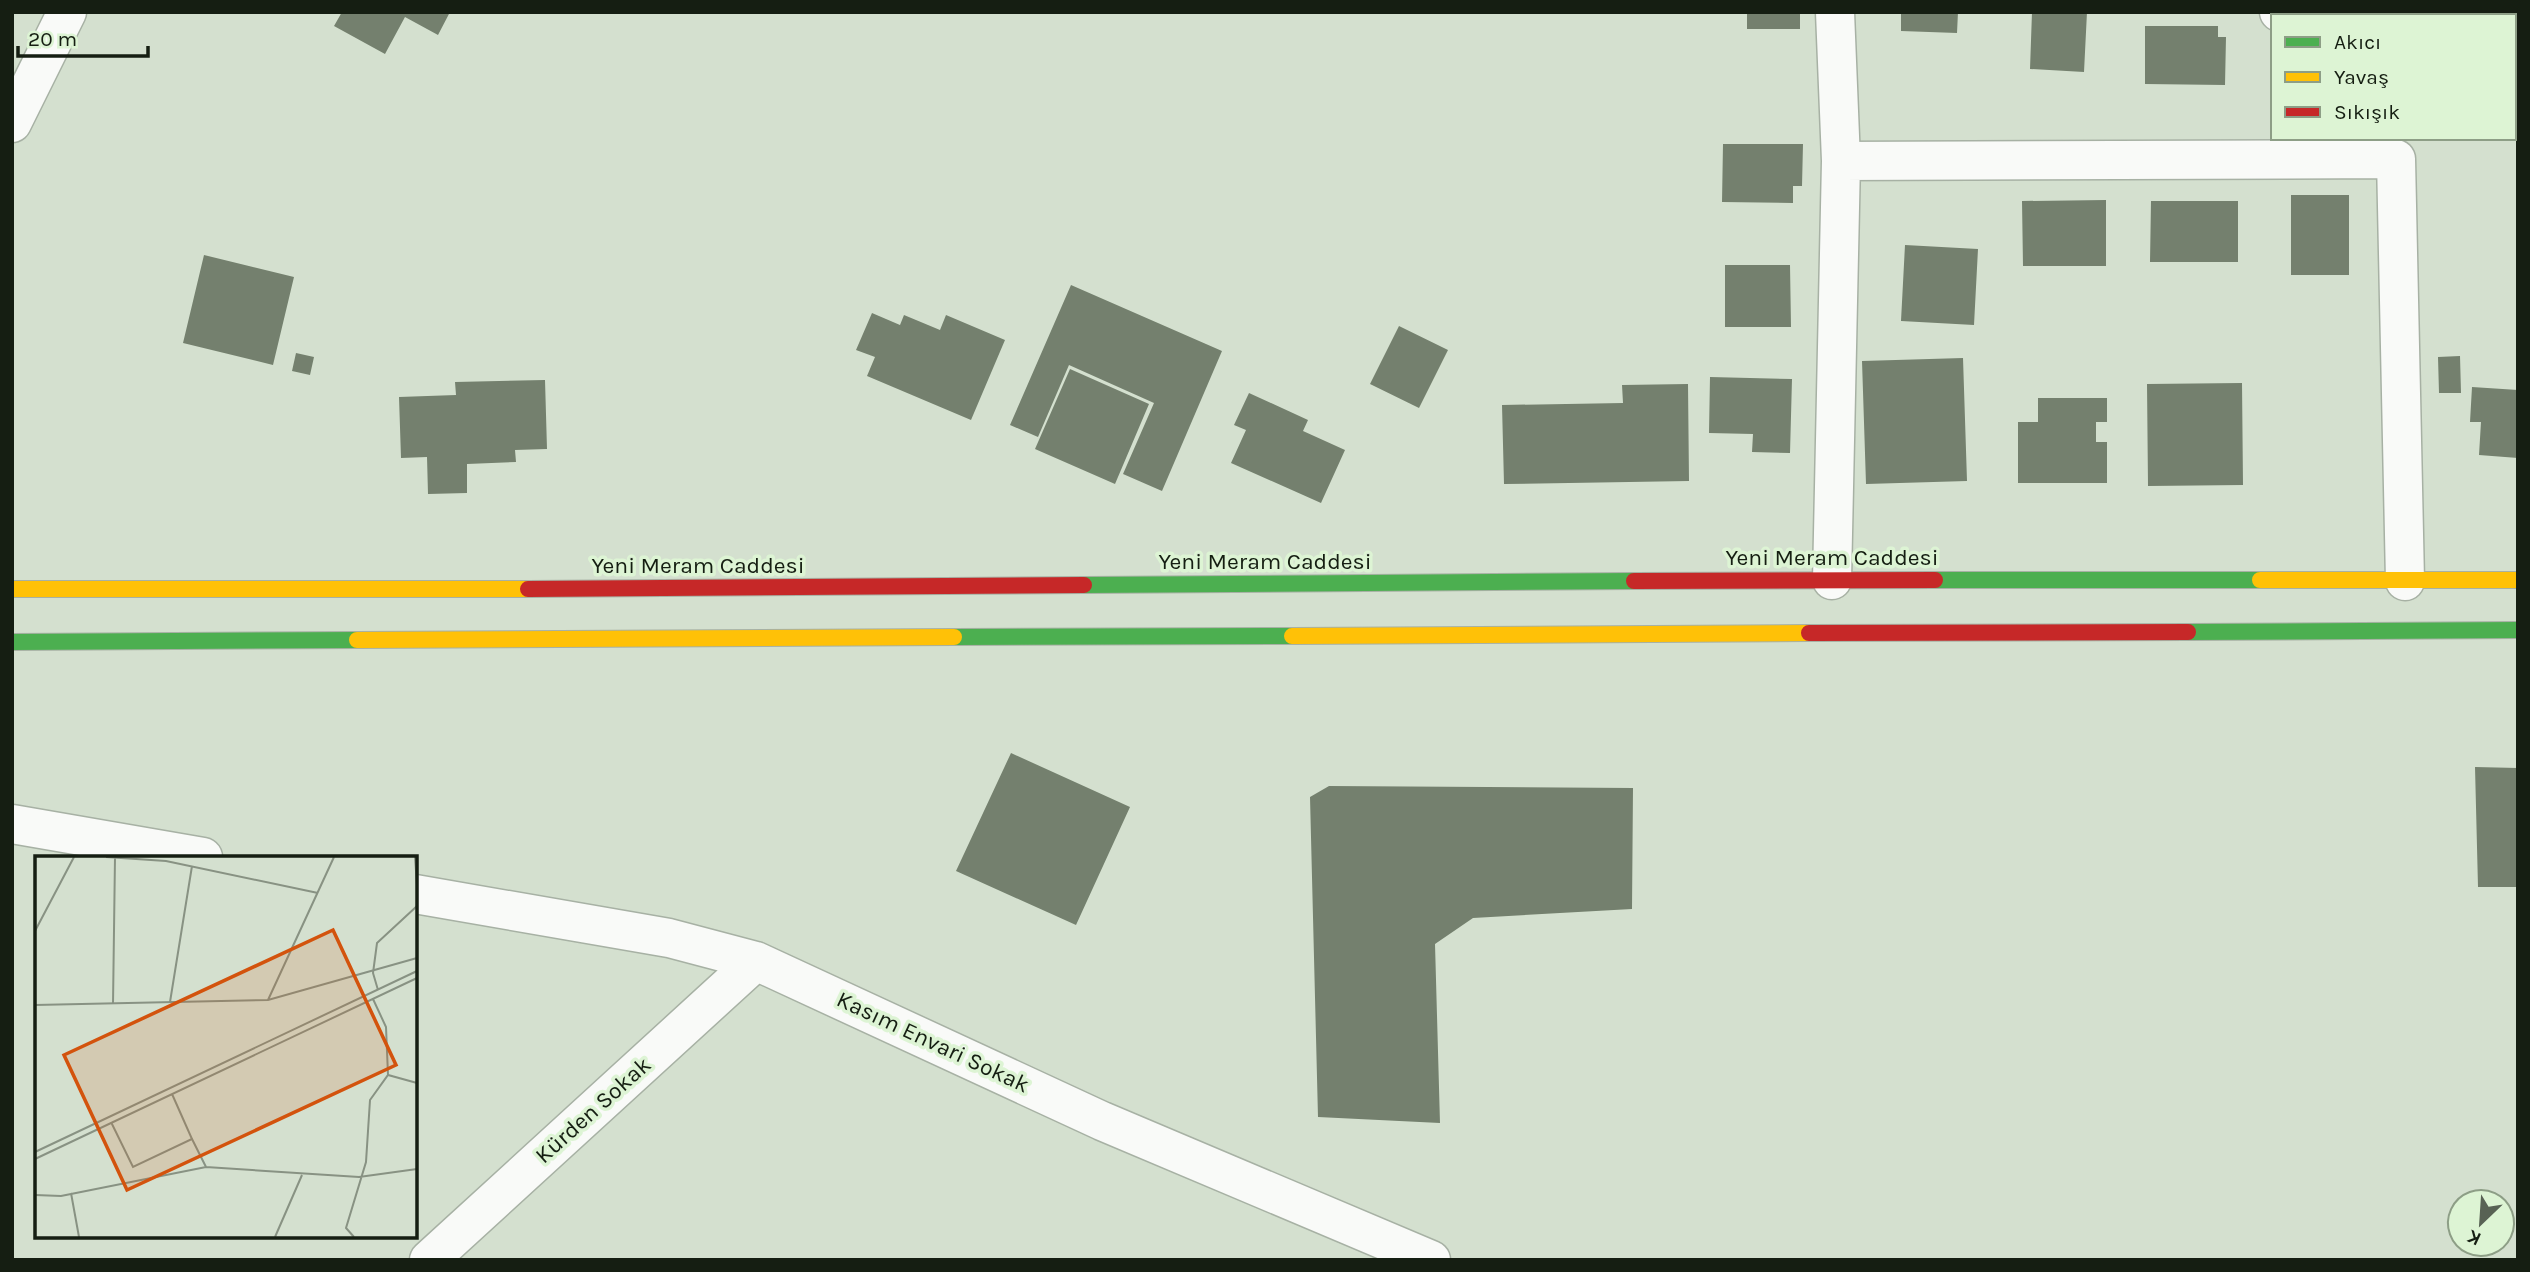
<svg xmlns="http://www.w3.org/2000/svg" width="2530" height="1272" font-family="Karla,sans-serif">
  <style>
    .building { fill: #74806e }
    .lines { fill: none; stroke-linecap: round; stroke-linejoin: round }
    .street-casing { stroke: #a7b1a4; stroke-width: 41 }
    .fast-casing { stroke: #a7b1a4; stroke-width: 18 }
    .slow-casing { stroke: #a7b1a4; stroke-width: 18 }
    .jam-casing { stroke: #a7b1a4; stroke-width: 18 }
    .street { stroke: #f9faf8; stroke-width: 38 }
    .fast { stroke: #4caf50; stroke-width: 16 }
    .slow { stroke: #ffc107; stroke-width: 16 }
    .jam { stroke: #c62828; stroke-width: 16 }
    .labels { text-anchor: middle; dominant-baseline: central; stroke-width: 7; stroke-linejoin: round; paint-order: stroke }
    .street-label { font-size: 23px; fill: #151e12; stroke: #ddf4d4 }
    .inset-road { fill: none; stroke: #889283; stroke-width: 2 }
    .view { fill: #d3530d; fill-opacity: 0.15; stroke: #d3530d; stroke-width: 3.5 }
    .inset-edge { fill: none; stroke: #151e12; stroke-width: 3.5 }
  </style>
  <rect width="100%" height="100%" fill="#d4e0cf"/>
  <path class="building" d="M342,12H450L438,35L405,17L385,54L334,26Z
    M1747,12H1800V29H1747Z
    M1901,12H1958L1957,33L1901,31Z
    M2032,12H2087L2084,72L2030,69Z
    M2145,26H2218V37H2226L2225,85L2145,84Z
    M1723,144H1803L1802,186H1793V203L1722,202Z
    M2291,195H2349V275H2291Z
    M2106,200V266H2023L2022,201Z
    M2151,201H2238V262H2150Z
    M1905,245L1978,249L1974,325L1901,321Z
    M204,255L294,277L273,365L183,343Z
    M1725,265H1790L1791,327H1725Z
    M1071,285L1222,351L1162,491L1123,474L1154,403L1069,365L1038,437L1010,425Z
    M872,313L900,325L904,315L940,330L946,315L1005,340L971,420L867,376L875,357L856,350Z
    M1399,326L1448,350L1419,408L1370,384Z
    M296,353L314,357L310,375L292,371Z
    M2460,356L2461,393H2439L2438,357Z
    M1963,358L1967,481L1866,484L1862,361Z
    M1070,369L1149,404L1115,484L1035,449Z
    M1710,377L1792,379L1790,453L1752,452L1753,434L1709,433Z
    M545,380L547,449L515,450L516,462L467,464V493L428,494L427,457L401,458L399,397L456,395L455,382Z
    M2242,383L2243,485L2148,486L2147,384Z
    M1688,384L1689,481L1504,484L1502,405L1623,403L1622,385Z
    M2472,387L2518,390V458L2479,455L2481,422H2470Z
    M1249,393L1308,420L1303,431L1345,450L1321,503L1231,463L1246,430L1234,425Z
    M2038,398H2107V422H2096V442H2107V483H2018V422H2038Z
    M1011,753L1130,807L1076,925L956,871Z
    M2475,767L2518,768V887H2478Z
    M1329,786L1633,788L1632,909L1473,918L1435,944L1440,1123L1318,1117L1310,797Z"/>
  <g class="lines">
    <defs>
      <path id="street" d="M1835,12L1841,161
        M2279,12L2293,16
        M2514,81L2518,82
        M12,123L67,12
        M1832,580L1841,161L2396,159L2405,581
        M12,824L203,857
        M415,894L669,938L756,961L1102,1121L1431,1260
        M429,1260L756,961"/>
      <path id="fast" d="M1935,580H2260
        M1084,585L1634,581
        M2188,632L2518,630
        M954,637L1292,636
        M12,642L357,640"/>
      <path id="slow" d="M2260,580H2518
        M12,589H528
        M1292,636L1809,633
        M357,640L954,637"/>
      <path id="jam" d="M1634,581L1935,580
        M528,589L1084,585
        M1809,633L2188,632"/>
    </defs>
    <use href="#street" class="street-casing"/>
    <use href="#fast" class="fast-casing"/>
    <use href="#slow" class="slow-casing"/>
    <use href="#jam" class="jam-casing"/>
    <use href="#street" class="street"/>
    <use href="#fast" class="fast"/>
    <use href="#slow" class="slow"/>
    <use href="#jam" class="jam"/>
  </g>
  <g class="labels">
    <g class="street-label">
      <text x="1832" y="557">Yeni Meram Caddesi</text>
      <text x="1265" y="561">Yeni Meram Caddesi</text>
      <text x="698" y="565">Yeni Meram Caddesi</text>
      <text transform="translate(933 1042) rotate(25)">Kasım Envari Sokak</text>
      <text transform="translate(593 1110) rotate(-42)">Kürden Sokak</text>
    </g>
  </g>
  <g transform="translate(35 856)">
    <rect width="382" height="382" fill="#d4e0cf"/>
    <path class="inset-road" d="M71,1L131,5L283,37M380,1L382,29M0,75L39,1M343,134L338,117L342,87L382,50M338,143L351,171L353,219M233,144L299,1M135,146L157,10M78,148L80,1M0,149L233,144L382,102M76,266L98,311L157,283L137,238M157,283L171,311M0,296L382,115M0,303L382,122M36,337L44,381M0,339L26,340L171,311L324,321L382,313M240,381L267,319M319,381L311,372L331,306L335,244L353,219L382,227"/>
    <path class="view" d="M298,74L361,209L92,334L29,199Z"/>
    <rect width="382" height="382" class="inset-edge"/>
  </g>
  <rect width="2530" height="1272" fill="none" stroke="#151e12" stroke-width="28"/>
  <rect x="2271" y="14" width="245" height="126" fill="#ddf4d4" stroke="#8d9e86" stroke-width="2"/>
  <rect x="2285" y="37" width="35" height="10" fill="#4caf50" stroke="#8d9e86" stroke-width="2"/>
  <text x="2334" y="49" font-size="21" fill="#151e12">Akıcı</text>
  <rect x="2285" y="72" width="35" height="10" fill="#ffc107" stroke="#8d9e86" stroke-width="2"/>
  <text x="2334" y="84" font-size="21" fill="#151e12">Yavaş</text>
  <rect x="2285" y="107" width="35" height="10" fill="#c62828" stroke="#8d9e86" stroke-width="2"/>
  <text x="2334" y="119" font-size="21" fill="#151e12">Sıkışık</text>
  <g transform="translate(2481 1223) rotate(205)"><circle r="33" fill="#ddf4d4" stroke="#8d9e86" stroke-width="2"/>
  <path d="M0-5L12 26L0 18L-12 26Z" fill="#586254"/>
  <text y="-10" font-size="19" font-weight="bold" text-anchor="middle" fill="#151e12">K</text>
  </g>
  <path d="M18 46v10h130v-10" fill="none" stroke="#151e12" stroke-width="3.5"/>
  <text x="28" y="46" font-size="21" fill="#151e12" stroke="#ddf4d4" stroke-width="5" paint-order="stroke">20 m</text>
</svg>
